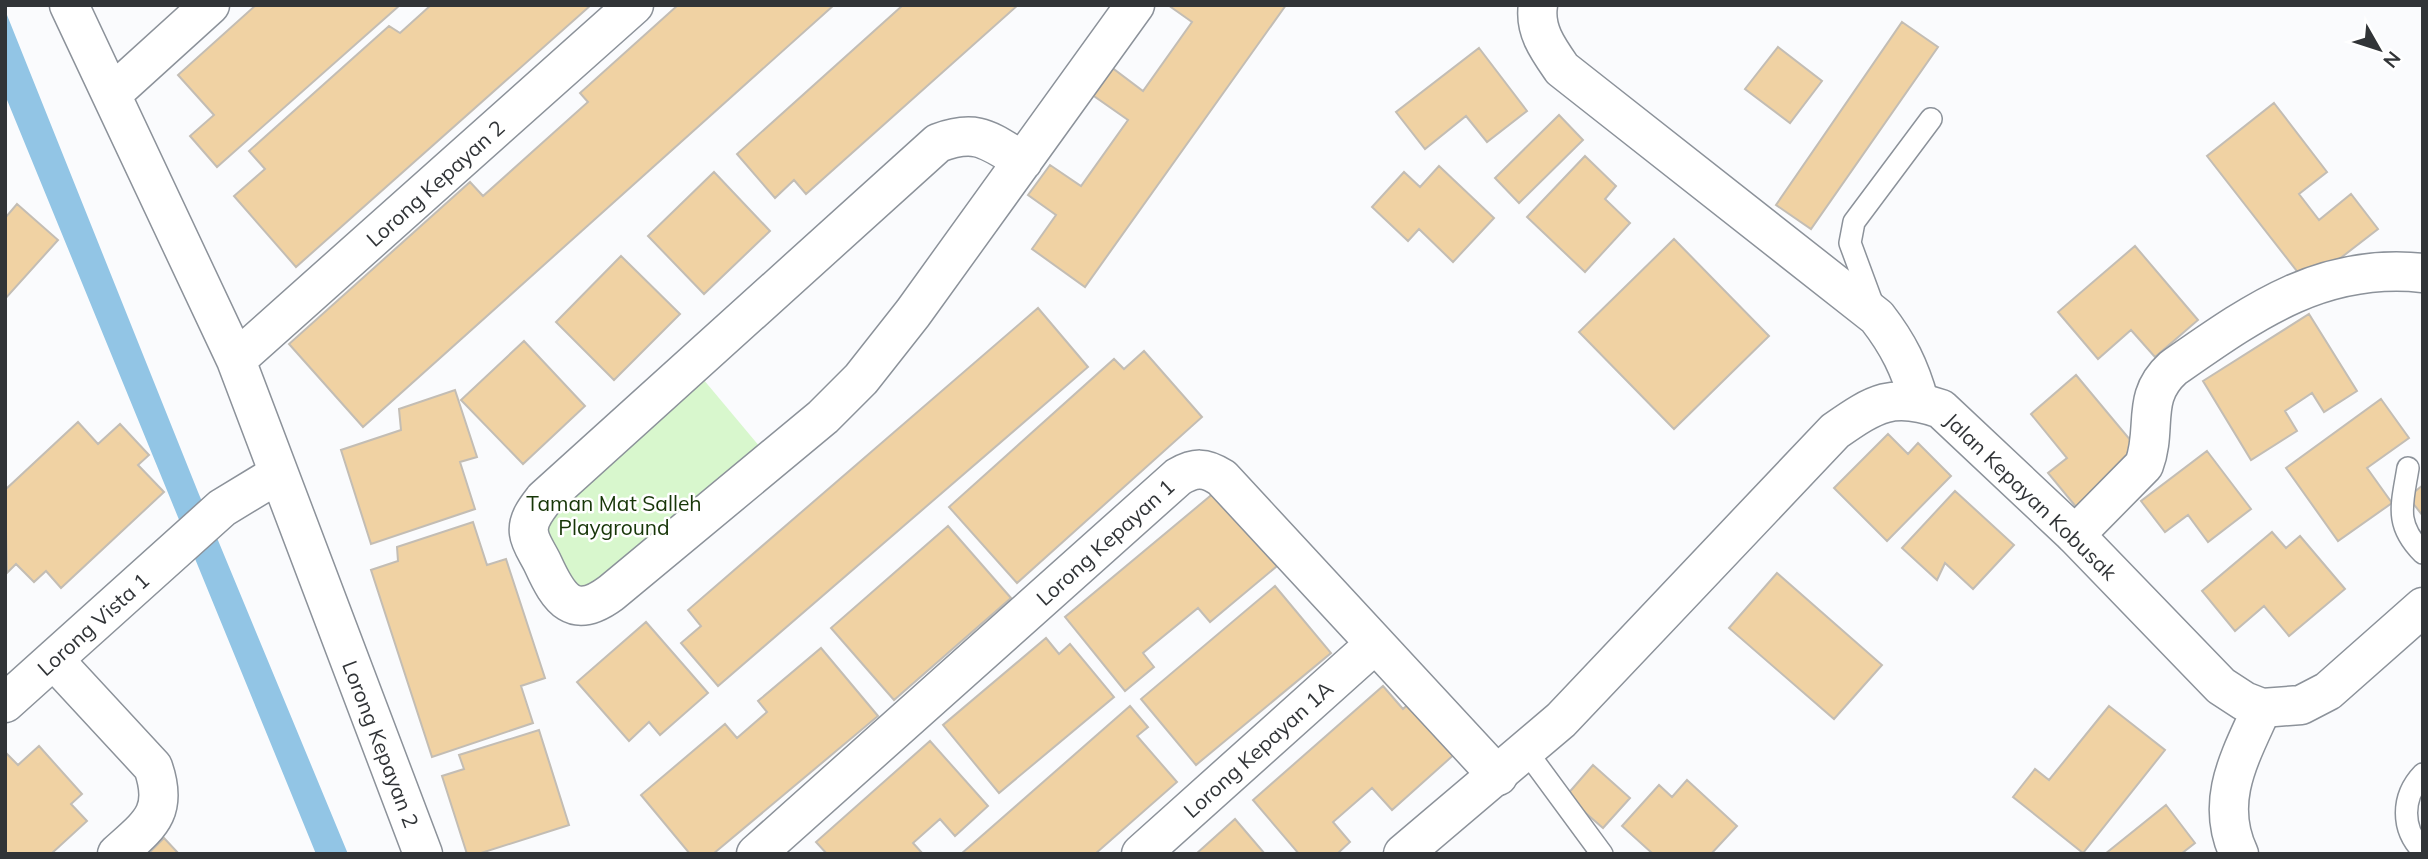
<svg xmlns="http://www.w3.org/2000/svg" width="2428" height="859" font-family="Mulish,sans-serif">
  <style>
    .green { fill: #d8f7cd }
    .water { fill: #92c5e5 }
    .building { fill: #f0d2a3; stroke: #c3bdb4; stroke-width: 2 }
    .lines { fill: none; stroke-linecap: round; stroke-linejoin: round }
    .service-casing { stroke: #8c929a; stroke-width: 24 }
    .minor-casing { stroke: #8c929a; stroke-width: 41 }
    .tertiary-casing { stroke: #8c929a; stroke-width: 41 }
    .service { stroke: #fff; stroke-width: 21 }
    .minor { stroke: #fff; stroke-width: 38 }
    .tertiary { stroke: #fff; stroke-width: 38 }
    .labels { text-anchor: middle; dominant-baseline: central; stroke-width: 5; stroke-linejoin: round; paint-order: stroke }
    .street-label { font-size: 21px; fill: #313437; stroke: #fff }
    .park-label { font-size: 21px; fill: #173608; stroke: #fff }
  </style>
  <rect width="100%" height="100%" fill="#fafbfd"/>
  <path class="green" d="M703,379L760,447L583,592C563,571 540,542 549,512Z"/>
  <path class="water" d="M5,10L198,492L348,854H316L5,95Z"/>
  <path class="building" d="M256,5H400L217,167L190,136L214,115L178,75Z
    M431,5H591L296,267L234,196L265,169L249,151L389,26L400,33Z
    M678,5H834L363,427L289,344L470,182L483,196L588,102L580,93Z
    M903,5H1018L806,194L794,180L775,198L737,154Z
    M1168,5H1286L1085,287L1032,249L1056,215L1028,195L1050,165L1081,186L1128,120L1091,94L1111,67L1143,91L1192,22Z
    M1902,22L1938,47L1811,229L1776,205Z
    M1778,47L1822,81L1790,123L1745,89Z
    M1479,48L1527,111L1487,142L1466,116L1425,149L1396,112Z
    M2274,103L2327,172L2299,194L2319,220L2351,194L2378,229L2307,284L2207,156Z
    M1559,115L1583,140L1519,203L1495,178Z
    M1585,156L1616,186L1605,199L1630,223L1585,272L1527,217Z
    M1439,166L1494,218L1453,262L1419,229L1408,241L1372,207L1404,172L1420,187Z
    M714,172L770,231L704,294L648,236Z
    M17,204L58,240L5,299V218Z
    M1674,239L1769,336L1674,429L1579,332Z
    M2135,246L2198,320L2155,357L2131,330L2098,359L2058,312Z
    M621,256L680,314L614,380L556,322Z
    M1038,308L1088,367L718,686L681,643L701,626L688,610Z
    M2309,314L2357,391L2324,412L2312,393L2285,411L2297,431L2251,460L2203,381Z
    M524,341L585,406L523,464L461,400Z
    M1144,351L1202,417L1017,583L949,507L1114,359L1124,369Z
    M2076,375L2142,454L2077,508L2048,473L2067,458L2031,414Z
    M455,390L477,457L460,462L475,509L371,544L341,450L401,430L399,409Z
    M2381,399L2409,438L2367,468L2392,503L2338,541L2286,468Z
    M78,422L98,444L120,424L149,455L138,465L164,492L61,588L46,571L34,582L16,564L7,573L5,490Z
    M1888,434L1908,454L1918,443L1951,476L1887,541L1834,488Z
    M2207,451L2251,509L2208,542L2188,515L2165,532L2141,501Z
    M2423,485V516L2408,497Z
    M1955,491L2014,545L1973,589L1945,563L1937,580L1902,548Z
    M1215,492L1277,566L1210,622L1198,608L1143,653L1154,667L1125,691L1065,617Z
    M473,522L487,565L506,559L545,678L521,686L533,723L432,757L371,570L398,561L397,547Z
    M948,526L1011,598L894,700L831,628Z
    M2272,532L2286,548L2300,536L2345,589L2289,636L2264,606L2235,631L2202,591Z
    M1777,573L1882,665L1834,719L1729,628Z
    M1275,586L1331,653L1196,765L1141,699Z
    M646,622L708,693L660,735L649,722L629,741L577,682Z
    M1046,638L1059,654L1070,644L1114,697L999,793L943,725Z
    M821,648L878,716L713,854H690L641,795L725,724L737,738L767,712L758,701Z
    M1383,686L1403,709L1413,700L1458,751L1392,810L1372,788L1333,822L1350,842L1337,854H1299L1253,800Z
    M1130,706L1148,727L1137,736L1177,782L1095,854H961Z
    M2109,706L2165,750L2083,853L2013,797L2035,769L2049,780Z
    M539,730L569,825L478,854H467L442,776L464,769L459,755Z
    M930,741L988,806L955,836L940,819L913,843L923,854H827L816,842Z
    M39,746L82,794L71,804L87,821L51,854H5V756L7,754L18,765Z
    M1593,765L1630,798L1603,828L1566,796Z
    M1687,780L1737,826L1711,854H1653L1622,826L1659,785L1672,797Z
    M2166,805L2195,843L2181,854H2105Z
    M1235,819L1265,854H1196Z
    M164,838L179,854H148Z"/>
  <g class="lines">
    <defs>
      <path id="service" d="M1874,308L1850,243L1854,222L1931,119
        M2408,468C2402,505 2394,524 2423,553
        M1527,752L1602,854
        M2423,774C2401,797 2401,829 2423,851"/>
      <path id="minor" d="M69,5L236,360L423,854
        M1538,5C1534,30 1548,49 1562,69L1877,317C1898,344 1910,368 1919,401
        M113,93L210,5
        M1023,161C989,141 978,128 938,143L544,499C537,508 527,520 529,533C530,543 539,555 543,564C559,599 573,621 611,593L823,417L861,379L913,313L1135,5
        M236,360L634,5
        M2075,535L2144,465C2158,427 2140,398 2173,368C2252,313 2321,262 2423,273
        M54,660L153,767C169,813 149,825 117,854
        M5,703L222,508L278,474
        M756,854L1178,477C1195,467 1205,467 1222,478L1498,776
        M1141,854L1375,644
        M2239,854C2214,801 2240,757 2262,708"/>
      <path id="tertiary" d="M1403,854L1561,720L1835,431C1875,403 1893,392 1941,409L2075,535L2221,686L2244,701L2262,708L2301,705L2328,691L2423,607"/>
    </defs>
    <use href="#service" class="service-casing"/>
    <use href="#minor" class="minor-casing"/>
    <use href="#tertiary" class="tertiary-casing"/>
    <use href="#service" class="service"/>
    <use href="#minor" class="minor"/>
    <use href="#tertiary" class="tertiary"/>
  </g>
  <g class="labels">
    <g class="street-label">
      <text transform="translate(435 183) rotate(-42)">Lorong Kepayan 2</text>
      <text transform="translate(2031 496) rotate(44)">Jalan Kepayan Kobusak</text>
      <text transform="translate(1105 542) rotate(-42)">Lorong Kepayan 1</text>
      <text transform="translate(93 624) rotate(-42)">Lorong Vista 1</text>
      <text transform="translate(381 744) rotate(69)">Lorong Kepayan 2</text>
      <text transform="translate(1258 749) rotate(-42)">Lorong Kepayan 1A</text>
    </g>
    <g class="park-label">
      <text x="614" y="503">Taman Mat Salleh<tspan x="614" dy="24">Playground</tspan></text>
    </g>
  </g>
  <rect width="2428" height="859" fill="none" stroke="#313437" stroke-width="14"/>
  <g transform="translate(2379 49) rotate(129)" stroke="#ffffff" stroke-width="5" paint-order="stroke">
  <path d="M0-5L12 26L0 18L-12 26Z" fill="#313437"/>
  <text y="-10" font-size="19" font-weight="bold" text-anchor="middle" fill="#313437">N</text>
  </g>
</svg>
